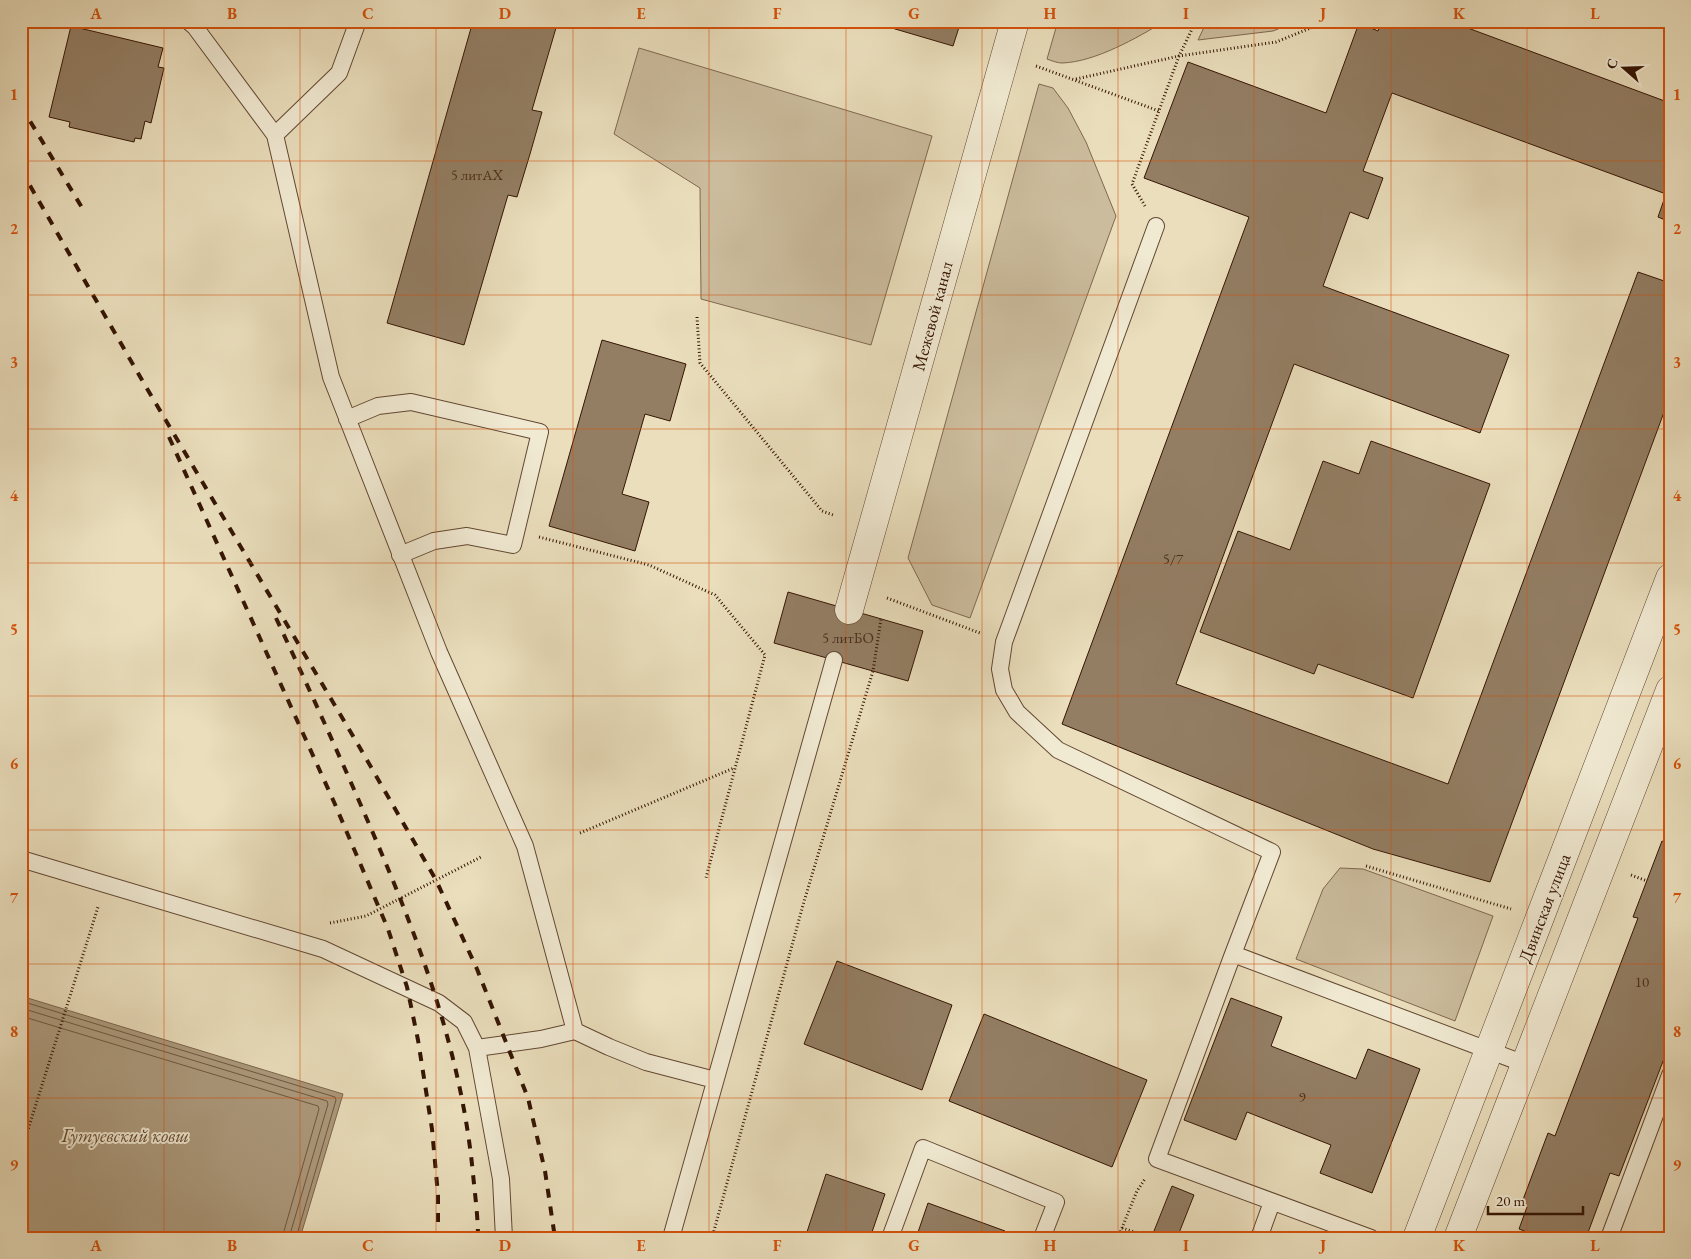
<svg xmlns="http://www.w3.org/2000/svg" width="1691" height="1259" font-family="'EB Garamond',serif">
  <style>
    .green { fill: #cbbc9d; stroke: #806850 }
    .water { fill: #ac9a7d; stroke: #7c654d }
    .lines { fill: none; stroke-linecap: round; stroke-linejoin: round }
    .shore { stroke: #705840; stroke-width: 1 }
    .building { fill: #937e64; stroke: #351504 }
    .service-casing { stroke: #624732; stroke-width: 18 }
    .minor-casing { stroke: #624732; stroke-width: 29 }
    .tertiary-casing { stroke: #624732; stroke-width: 29 }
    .path { stroke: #351504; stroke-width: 3; stroke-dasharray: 1 2.5; stroke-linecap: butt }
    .service { stroke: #f1ead3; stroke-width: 16 }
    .minor { stroke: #f1ead3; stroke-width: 28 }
    .tertiary { stroke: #f1ead3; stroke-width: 28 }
    .rail { stroke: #351504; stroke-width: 4; stroke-dasharray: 9 9; stroke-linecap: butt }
    .grid { fill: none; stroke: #d6520b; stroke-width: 1; stroke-opacity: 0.55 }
    .labels { text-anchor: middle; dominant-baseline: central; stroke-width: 4; stroke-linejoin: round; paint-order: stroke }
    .number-label { font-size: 15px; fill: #4c2f1c }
    .street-label { font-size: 18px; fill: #351504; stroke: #f1ead3 }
    .water-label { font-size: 19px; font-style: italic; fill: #654a34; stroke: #f1ead3 }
    .neatline { fill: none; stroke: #d6520b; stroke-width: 2 }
    .grid-label { font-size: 16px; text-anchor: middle; font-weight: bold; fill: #d6520b }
  </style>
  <rect width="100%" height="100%" fill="#eadebc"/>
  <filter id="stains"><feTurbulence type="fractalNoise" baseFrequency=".004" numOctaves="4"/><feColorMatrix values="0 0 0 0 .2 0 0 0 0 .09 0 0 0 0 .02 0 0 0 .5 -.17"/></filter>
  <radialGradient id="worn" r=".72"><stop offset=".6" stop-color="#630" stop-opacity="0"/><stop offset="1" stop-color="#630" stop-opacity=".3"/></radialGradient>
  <path class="green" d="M1058,21H1165C1137,38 1095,62 1062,63C1058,63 1052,61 1047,59Z
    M1207,21H1298L1273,31L1198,40Z
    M639,48L932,136L871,345L701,299L700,188L614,134Z
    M1039,84L1053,88L1068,108L1086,142L1116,216L970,618L932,605L908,558Z
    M1340,868L1363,869L1493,916L1455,1021L1296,959L1323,889Z"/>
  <path class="water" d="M21,996L343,1094L300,1238H21Z"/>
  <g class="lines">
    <path class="shore" d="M21,1001L335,1097L336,1100L296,1238
      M21,1008L327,1101L328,1104L289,1238
      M21,1016L318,1106L319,1109L282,1238"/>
  </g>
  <path class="building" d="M473,21H558L532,110L542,112L530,154L517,197L508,195L464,345L387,323Z
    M868,21H961L953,46Z
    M1382,21H1449L1670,103V222L1658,217L1666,194L1392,93L1363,171L1383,178L1368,219L1350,212L1323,286L1509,355L1480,433L1294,364L1176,684L1448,784L1638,272L1670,283V396L1490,882L1373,849L1062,724L1249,217L1144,178L1188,62L1326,113L1359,23L1378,31Z
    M71,26L163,48L158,67L164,68L151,123L145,121L141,139L135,138L134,142L69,127L70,122L49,117Z
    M602,340L686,364L670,421L645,414L622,494L649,502L635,551L549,526Z
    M1371,441L1490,484L1413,698L1318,664L1314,674L1200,632L1238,531L1290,550L1323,461L1359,474Z
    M788,592L923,631L908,681L774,643Z
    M1670,837V1043L1619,1176L1610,1173L1586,1238H1543L1519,1229L1527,1207L1521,1205L1548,1133L1555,1136L1638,918L1633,917L1662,841L1667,843Z
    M837,961L952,1005L922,1090L804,1044Z
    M1231,998L1282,1017L1271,1046L1356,1079L1368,1049L1420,1069L1372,1193L1320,1173L1331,1145L1247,1112L1236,1140L1184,1120Z
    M984,1014L1147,1080L1112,1167L949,1101Z
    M826,1174L885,1194L870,1238H805Z
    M1172,1186L1194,1195L1177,1238H1170L1154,1231Z
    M928,1203L1005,1231L1003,1238H916Z"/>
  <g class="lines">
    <defs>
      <path id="service" d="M188,21L195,27L275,135L331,377L439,652L525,846L575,1031
        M275,135L339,73L358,21
        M1156,226L1004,642L1000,669L1004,690L1017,712L1058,750L1272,852L1233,954L1525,1064
        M347,419L378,406L411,402L540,432L513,545L467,536L434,541L400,555
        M21,859L323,949L439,1003L464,1022L477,1048L501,1179L504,1238
        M1233,954L1157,1159L1371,1238
        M477,1048L541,1039L575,1031L609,1047L646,1062L715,1080
        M671,1238L834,660
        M890,1238L923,1148L1056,1202L1042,1238
        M1259,1238L1272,1202
        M1609,1238L1670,1075"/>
      <path id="minor" d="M849,610L1015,21"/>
      <path id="tertiary" d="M1417,1238L1670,578
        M1458,1238L1670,690"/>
    </defs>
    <use href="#service" class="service-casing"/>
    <use href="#minor" class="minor-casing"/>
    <use href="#tertiary" class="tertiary-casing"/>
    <path class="path" d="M1036,66L1159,111
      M1076,79L1179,56L1276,42L1328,21
      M1145,206L1132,184L1179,56L1196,21
      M697,317L700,363L822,511L833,515
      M539,537L649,565L715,595L765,655L706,878
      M887,598L980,633
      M580,833L734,768
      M1366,866L1511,909
      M1631,875L1647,881
      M330,923L366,916L481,857
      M21,1152L98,907
      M1122,1228L1144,1235L1145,1238
      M712,1238L803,905L873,671L881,619
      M1118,1238L1137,1191L1145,1179"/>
    <use href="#service" class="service"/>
    <use href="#minor" class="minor"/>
    <use href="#tertiary" class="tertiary"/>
    <path class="rail" d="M21,106L84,211
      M21,170L146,387L356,741L436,880L477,969L528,1098L545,1171L555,1238
      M169,437L334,802L388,929L407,987L418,1040L432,1129L438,1195V1238
      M276,618C307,684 337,750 366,817C416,932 461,1048 473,1174C475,1195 478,1216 478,1238"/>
  </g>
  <path class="grid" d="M164,21V1238M300,21V1238M436,21V1238M573,21V1238M709,21V1238M846,21V1238M982,21V1238M1118,21V1238M1254,21V1238M1391,21V1238M1527,21V1238M21,161H1670M21,295H1670M21,429H1670M21,563H1670M21,696H1670M21,830H1670M21,964H1670M21,1098H1670"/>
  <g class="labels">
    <g class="number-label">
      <text x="477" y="174">5 литАХ</text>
      <text x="1173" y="558">5/7</text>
      <text x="848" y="637">5 литБО</text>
      <text x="1642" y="981">10</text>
      <text x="1302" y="1096">9</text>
    </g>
    <g class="street-label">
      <text transform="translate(932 316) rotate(-75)">Межевой канал</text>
      <text transform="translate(1544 908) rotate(-69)">Двинская улица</text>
    </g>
    <g class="water-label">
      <text x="125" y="1135">Гутуевский ковш</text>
    </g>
  </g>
  <rect width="1691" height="1259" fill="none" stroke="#eadebc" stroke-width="55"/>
  <g transform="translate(1624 68) rotate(290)" stroke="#f1ead3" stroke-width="4" paint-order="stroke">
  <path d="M0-4L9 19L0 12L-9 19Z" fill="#351504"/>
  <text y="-8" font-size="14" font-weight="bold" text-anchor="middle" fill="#351504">С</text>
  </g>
  <path d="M1488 1206v8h95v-8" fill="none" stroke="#351504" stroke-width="2.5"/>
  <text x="1496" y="1206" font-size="15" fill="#351504" stroke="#f1ead3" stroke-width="4" paint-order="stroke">20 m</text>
  <rect x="28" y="28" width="1636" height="1204" class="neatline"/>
  <g class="grid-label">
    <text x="96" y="19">A</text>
    <text x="232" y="19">B</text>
    <text x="368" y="19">C</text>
    <text x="505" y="19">D</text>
    <text x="641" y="19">E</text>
    <text x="777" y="19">F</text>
    <text x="914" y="19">G</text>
    <text x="1050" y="19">H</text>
    <text x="1186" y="19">I</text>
    <text x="1323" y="19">J</text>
    <text x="1459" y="19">K</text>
    <text x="1595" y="19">L</text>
    <text x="14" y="100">1</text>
    <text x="1677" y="100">1</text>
    <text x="14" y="234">2</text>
    <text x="1677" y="234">2</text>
    <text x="14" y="368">3</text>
    <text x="1677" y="368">3</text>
    <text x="14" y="501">4</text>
    <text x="1677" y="501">4</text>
    <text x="14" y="635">5</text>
    <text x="1677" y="635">5</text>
    <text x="14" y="769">6</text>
    <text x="1677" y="769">6</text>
    <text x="14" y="903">7</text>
    <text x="1677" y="903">7</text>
    <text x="14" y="1037">8</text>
    <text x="1677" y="1037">8</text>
    <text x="14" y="1170">9</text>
    <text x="1677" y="1170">9</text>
    <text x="96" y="1251">A</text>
    <text x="232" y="1251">B</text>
    <text x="368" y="1251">C</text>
    <text x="505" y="1251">D</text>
    <text x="641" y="1251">E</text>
    <text x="777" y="1251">F</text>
    <text x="914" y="1251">G</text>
    <text x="1050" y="1251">H</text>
    <text x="1186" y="1251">I</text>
    <text x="1323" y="1251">J</text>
    <text x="1459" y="1251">K</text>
    <text x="1595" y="1251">L</text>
  </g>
  <rect width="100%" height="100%" filter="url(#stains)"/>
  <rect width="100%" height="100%" fill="url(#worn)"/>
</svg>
